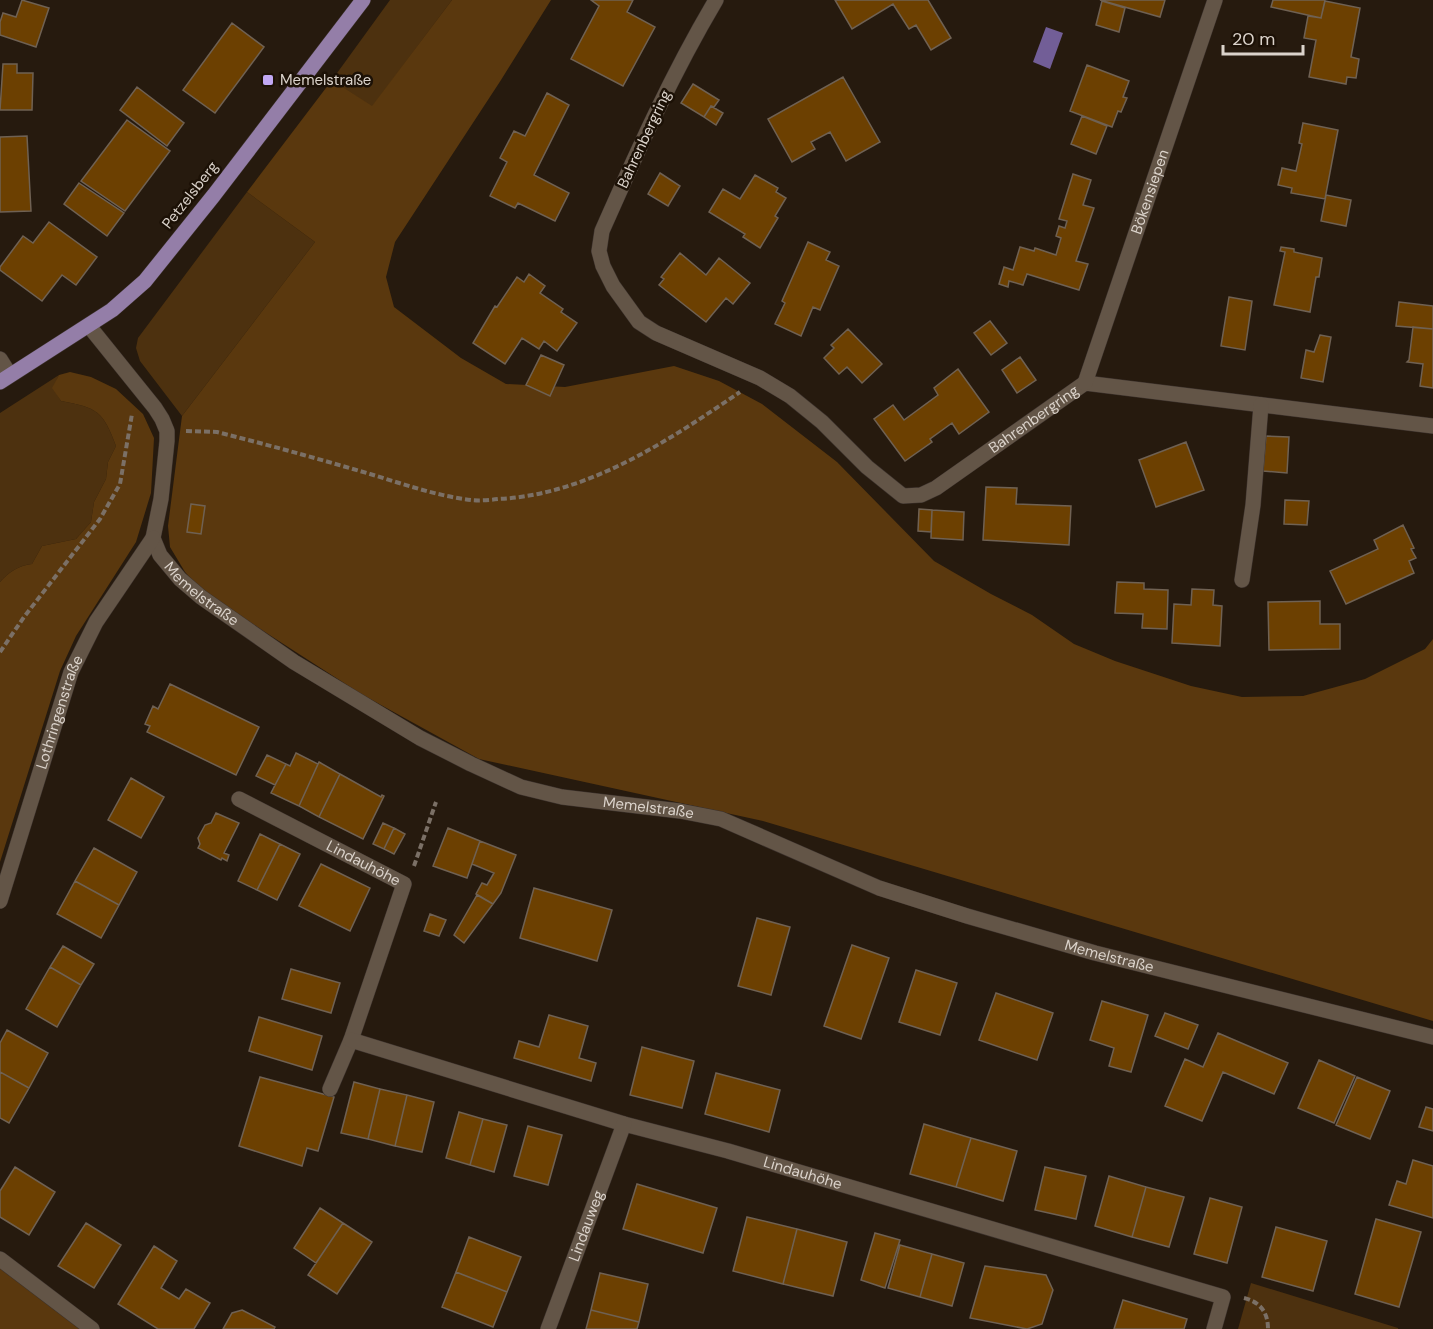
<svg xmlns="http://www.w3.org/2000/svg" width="1433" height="1329" font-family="'DM Sans',sans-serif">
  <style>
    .green { fill: #4d310f }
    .forest { fill: #5a380e }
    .water { fill: #725e97 }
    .building { fill: #6c4001; stroke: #6f6153; stroke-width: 1.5 }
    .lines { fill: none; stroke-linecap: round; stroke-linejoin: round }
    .minor-casing { stroke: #3c322d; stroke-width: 16 }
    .major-casing { stroke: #3c322d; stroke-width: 16 }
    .path { stroke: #7b7066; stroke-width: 4; stroke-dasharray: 6 3; stroke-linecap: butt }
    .minor { stroke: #635547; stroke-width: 15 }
    .major { stroke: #947ea8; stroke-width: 15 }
    .poi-dot { fill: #c1a8f3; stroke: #1c1106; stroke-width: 2 }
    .labels { text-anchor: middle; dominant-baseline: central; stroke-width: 5; stroke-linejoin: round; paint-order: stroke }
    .poi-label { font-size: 15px; fill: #dbd3cb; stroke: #1c1106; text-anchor: start }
    .street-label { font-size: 15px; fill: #dbd3cb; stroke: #1c1106 }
  </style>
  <rect width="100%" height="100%" fill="#261a0e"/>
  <path class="green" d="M390,0H452L372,107L332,80Z
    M247,192L315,242L182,416L140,361L136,348L138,338Z
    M59,375L53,388L61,401C98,408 103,411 116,446L108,462L106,479L94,502L91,522L76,539L42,546L32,564C19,565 8,573 0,582V413Z
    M1251,1283L1398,1328V1329H1238Z"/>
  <path class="forest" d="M452,0H551L501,80L395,242L386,277L394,307L461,358L506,384L565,387L674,366L719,381L762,404L837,462L934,561L991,594L1032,615L1074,644L1115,661L1191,686L1242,697L1303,696L1365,679L1425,649L1433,639V1021L763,821L479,759L361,694L203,592L185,572L170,547L168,526L182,416L315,242L247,192L332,80L372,106Z
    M70,372L91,377L116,389L143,414L154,438L151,493L136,542L76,636L60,671L0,862V582C8,573 19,565 32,564L42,546L76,539L91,522L94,502L106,479L108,462L116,446C103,411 98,408 61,401L52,388L59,375Z
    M0,1264L87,1329H0Z"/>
  <path class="water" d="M1046,27L1063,33L1050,69L1033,62Z"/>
  <path class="building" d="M22,0L49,8L36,47L0,35V22L3,13L16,17Z
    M591,0H633L627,12L655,27L623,86L571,59L599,6Z
    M835,0H928L951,38L931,50L916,25L909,29L893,4L852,29Z
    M1100,0H1165L1160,17Z
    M1273,0H1325L1321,18L1271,7Z
    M1102,1L1125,8L1119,32L1096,25Z
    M1325,1L1360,8L1351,57L1359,59L1356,78L1347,77L1346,84L1309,77L1316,40L1304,38L1308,16L1321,18Z
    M232,23L264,47L215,113L183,90Z
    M3,64H17V73H33L32,110H0Z
    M1087,65L1129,81L1123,97L1127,98L1121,112L1118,111L1112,127L1070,111Z
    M843,77L880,142L846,161L830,132L811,142L815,149L792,162L768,119Z
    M693,84L719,100L714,107L711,106L704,117L681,103Z
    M137,87L184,123L167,146L120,110Z
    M547,93L569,105L534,175L569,193L555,221L518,203L515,208L490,196L507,162L500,158L514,131L525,136Z
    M711,106L723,113L716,125L704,117Z
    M1082,116L1107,126L1096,154L1071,144Z
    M127,120L170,151L125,211L81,181Z
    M1303,123L1338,130L1325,199L1291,193L1292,188L1278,185L1282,168L1296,171L1302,144L1299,143Z
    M27,136L31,211L0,212V137Z
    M660,173L680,186L668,206L648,194Z
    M1073,174L1091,180L1083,205L1094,208L1076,261L1088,264L1079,290L1027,274L1023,285L1009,281L1008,287L999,284L1004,267L1013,270L1020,247L1034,251L1035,248L1056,255L1061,238L1056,236L1059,226L1065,228L1067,221L1059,219Z
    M755,175L778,188L776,192L786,198L775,216L778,218L760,248L743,237L745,234L709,212L723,189L740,199Z
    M79,183L124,213L107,236L64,204Z
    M1326,195L1351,200L1346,226L1321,221Z
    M49,222L97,257L76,285L62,275L42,301L0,270V267L23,236L33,243Z
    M808,242L830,252L826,260L839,266L820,310L813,307L801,336L775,324L785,303L782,301Z
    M1281,247L1294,249V252L1322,258L1319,277H1316L1310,312L1274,305L1285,252L1280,251Z
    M680,253L706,275L719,258L750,283L733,304L726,298L706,322L659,285L664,279L661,277Z
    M529,274L545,286L540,293L563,309L561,312L577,323L557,351L544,341L539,349L522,338L505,364L473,343L495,306L497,307L517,277L524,282Z
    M1229,297L1252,301L1245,350L1221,346Z
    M1399,302L1433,306V329L1396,326Z
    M990,321L1007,343L991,355L974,333Z
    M1413,327L1433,329V388L1420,386L1423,364L1407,362L1409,360Z
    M848,329L882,364L862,383L847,367L839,374L824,358L834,348L831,345Z
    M1320,335L1331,337L1323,382L1301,378L1306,350L1314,352Z
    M541,355L564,365L550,396L526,385Z
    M1020,357L1036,380L1017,393L1002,370Z
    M958,369L989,412L959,434L952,423L930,439L932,442L905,461L874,419L893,405L904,420L938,395L934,388Z
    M1266,436L1289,437L1287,473L1263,471Z
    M1186,442L1204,490L1156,507L1139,460Z
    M986,487L1017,488L1016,504L1071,506L1069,545L983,540Z
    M1285,500L1309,501L1307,525L1284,524Z
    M191,504L205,506L201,534L187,532Z
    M919,509L932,510L931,532L918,531Z
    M932,510L964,512L963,540L931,538Z
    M1403,525L1414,548L1411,549L1416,558L1409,561L1414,573L1346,604L1330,571L1378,549L1374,540Z
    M1117,582L1144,583V589L1168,590L1167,629L1142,628L1143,614L1115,613Z
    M1192,589L1214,590L1213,605L1222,606L1220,646L1172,643L1174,604L1191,605Z
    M1320,601V624H1340V649L1269,650L1268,602Z
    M170,684L259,727L236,775L147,732L150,726L145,724L153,706L158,709Z
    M296,753L318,764L299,806L271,793L286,764L290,766Z
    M267,755L286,764L275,785L256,776Z
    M319,762L340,774L319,817L299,806Z
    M340,774L381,797L382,795L384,796L363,839L319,817Z
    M131,778L164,797L141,838L108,820Z
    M216,813L239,823L224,853L229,855L227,861L222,858L221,860L198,848L200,844L198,838L205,825L211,823Z
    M383,823L394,828L384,849L373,844Z
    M394,828L405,834L394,854L384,849Z
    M448,828L480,841L467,878L433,866Z
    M260,834L280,844L257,890L238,881Z
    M480,841L516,855L501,893L493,904L476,894L482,883L487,885L494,873L472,864Z
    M280,844L300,854L277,900L257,890Z
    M94,848L137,872L119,905L75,881Z
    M321,864L370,888L350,931L299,906Z
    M75,881L119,905L101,938L57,914Z
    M534,888L612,910L597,961L520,938Z
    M477,895L493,904L464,943L454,935Z
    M430,914L446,920L439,936L424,931Z
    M757,918L790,927L771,995L738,986Z
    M852,945L889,958L861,1039L824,1026Z
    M63,946L94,964L81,985L50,967Z
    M50,967L81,985L57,1027L26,1009Z
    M291,969L340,983L331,1013L282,999Z
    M916,970L957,983L940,1035L899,1022Z
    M996,993L1053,1013L1037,1060L979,1040Z
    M1102,1001L1148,1015L1131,1072L1109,1066L1114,1048L1090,1040Z
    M1165,1013L1198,1025L1188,1049L1155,1036Z
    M549,1015L588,1026L579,1058L596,1063L591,1081L514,1058L519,1041L539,1047Z
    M259,1017L322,1036L312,1070L249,1051Z
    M7,1030L48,1053L29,1088L0,1072V1043Z
    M1218,1033L1288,1063L1274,1094L1223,1072L1202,1121L1165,1106L1185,1059L1203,1067Z
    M642,1047L694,1061L682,1108L630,1095Z
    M1319,1060L1355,1076L1334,1123L1298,1108Z
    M0,1072L29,1088L9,1123L0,1118Z
    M716,1073L780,1090L769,1132L705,1114Z
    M260,1077L334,1097L318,1151L307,1148L302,1166L239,1146Z
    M1357,1077L1390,1091L1370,1139L1336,1125Z
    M354,1082L380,1089L368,1139L341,1133Z
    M380,1089L407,1095L395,1146L368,1139Z
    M407,1095L434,1102L422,1152L395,1146Z
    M1426,1107L1433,1109V1131L1419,1127Z
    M459,1112L483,1119L470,1165L446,1158Z
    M483,1119L507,1125L494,1172L470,1165Z
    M924,1124L971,1138L956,1187L910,1174Z
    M528,1126L562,1135L548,1185L514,1176Z
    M971,1138L1017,1151L1003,1201L956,1187Z
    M1413,1160L1433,1166V1218L1389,1205L1397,1181L1406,1184Z
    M15,1167L55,1192L29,1235L0,1217V1191Z
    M1045,1167L1086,1176L1076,1219L1035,1210Z
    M1109,1176L1146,1187L1132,1237L1095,1226Z
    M637,1184L717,1208L703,1253L623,1229Z
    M1146,1187L1184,1197L1169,1247L1132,1237Z
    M1210,1198L1242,1207L1227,1263L1194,1254Z
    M320,1208L343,1223L316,1263L294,1248Z
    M747,1217L797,1229L783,1284L733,1271Z
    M1376,1219L1421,1232L1399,1307L1355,1294Z
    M86,1223L121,1245L94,1288L58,1266Z
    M343,1223L372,1242L337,1294L308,1275Z
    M1276,1227L1327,1241L1313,1291L1262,1277Z
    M797,1229L847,1242L833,1296L783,1284Z
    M875,1233L900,1240L885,1288L861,1280Z
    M469,1237L521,1257L507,1292L456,1272Z
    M900,1245L932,1254L920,1297L888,1288Z
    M154,1246L177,1261L161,1288L179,1299L186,1289L210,1303L194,1329H158L118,1304Z
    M932,1254L964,1263L952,1306L920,1297Z
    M985,1266L1046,1275L1053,1290L1042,1324L1027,1329L970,1318Z
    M456,1272L507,1292L493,1327L442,1307Z
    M600,1273L648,1284L639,1322L591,1310Z
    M1123,1300L1187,1319L1184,1329H1114Z
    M242,1310L275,1327L274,1329H223L232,1313Z
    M591,1310L639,1322L637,1329H586Z"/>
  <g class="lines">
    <defs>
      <g id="minor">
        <path id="s1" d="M716,0C672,74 637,152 602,231L599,251L603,266L613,286L639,322L656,333L760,378L790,396L822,422L867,467L903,496L921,495L936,488L1085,383L1433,426"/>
        <path id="s2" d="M89,326L155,408L162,419L167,431V441L161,499L153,538L160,555L180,579L201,597L294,662L420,738L471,764L521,787L562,797L680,811L721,819L879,888L967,916L1095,953L1433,1037"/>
        <path d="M0,359L10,375"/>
        <path id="s3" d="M1085,383L1215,0"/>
        <path d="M1242,580L1253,505L1261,405"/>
        <path id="s4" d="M239,799L404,884L351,1040L330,1089"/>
        <path id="s5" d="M0,901L71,672L96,622L153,538"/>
        <path id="s6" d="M351,1040L624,1124L728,1151L1223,1297L1214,1329"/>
        <path d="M0,1259L92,1329"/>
        <path id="s7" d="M548,1329L624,1124"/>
      </g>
      <path id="major" d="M0,382L112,310L145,281L214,195L363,0"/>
    </defs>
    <use href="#minor" class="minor-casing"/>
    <use href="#major" class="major-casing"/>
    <path class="path" d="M186,431L217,432C269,445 319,459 370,474C403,484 437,496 471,500C480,501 490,500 498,499C587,495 668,441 740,392
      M0,652L24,617L100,519L120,484L132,414
      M414,866L436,802
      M1244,1298C1260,1302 1268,1312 1268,1329"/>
    <use href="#minor" class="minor"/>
    <use href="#major" class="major"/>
  </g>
  <rect class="poi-dot" x="262" y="74" width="12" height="12" rx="3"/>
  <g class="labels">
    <g class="poi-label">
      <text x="280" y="80">Memelstraße</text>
    </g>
    <g class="street-label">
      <text transform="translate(644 139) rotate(-65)">Bahrenbergring</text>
      <text stroke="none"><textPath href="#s3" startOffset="202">Bökensiepen</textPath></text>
      <text transform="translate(190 195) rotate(-52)">Petzelsberg</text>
      <text stroke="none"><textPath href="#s1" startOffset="834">Bahrenbergring</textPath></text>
      <text stroke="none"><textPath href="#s2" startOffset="315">Memelstraße</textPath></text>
      <text stroke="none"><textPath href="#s5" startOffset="198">Lothringenstraße</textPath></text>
      <text stroke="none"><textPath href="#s2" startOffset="819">Memelstraße</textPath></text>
      <text stroke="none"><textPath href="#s4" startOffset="140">Lindauhöhe</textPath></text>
      <text stroke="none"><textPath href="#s2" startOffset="1305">Memelstraße</textPath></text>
      <text stroke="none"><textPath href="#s6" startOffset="471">Lindauhöhe</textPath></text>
      <text stroke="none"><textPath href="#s7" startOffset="110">Lindauweg</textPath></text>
    </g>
  </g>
  <path d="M1223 45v9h80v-9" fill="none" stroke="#dbd3cb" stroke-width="3"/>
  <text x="1232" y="45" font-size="18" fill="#dbd3cb" stroke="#1c1106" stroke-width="4.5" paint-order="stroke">20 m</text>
</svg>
